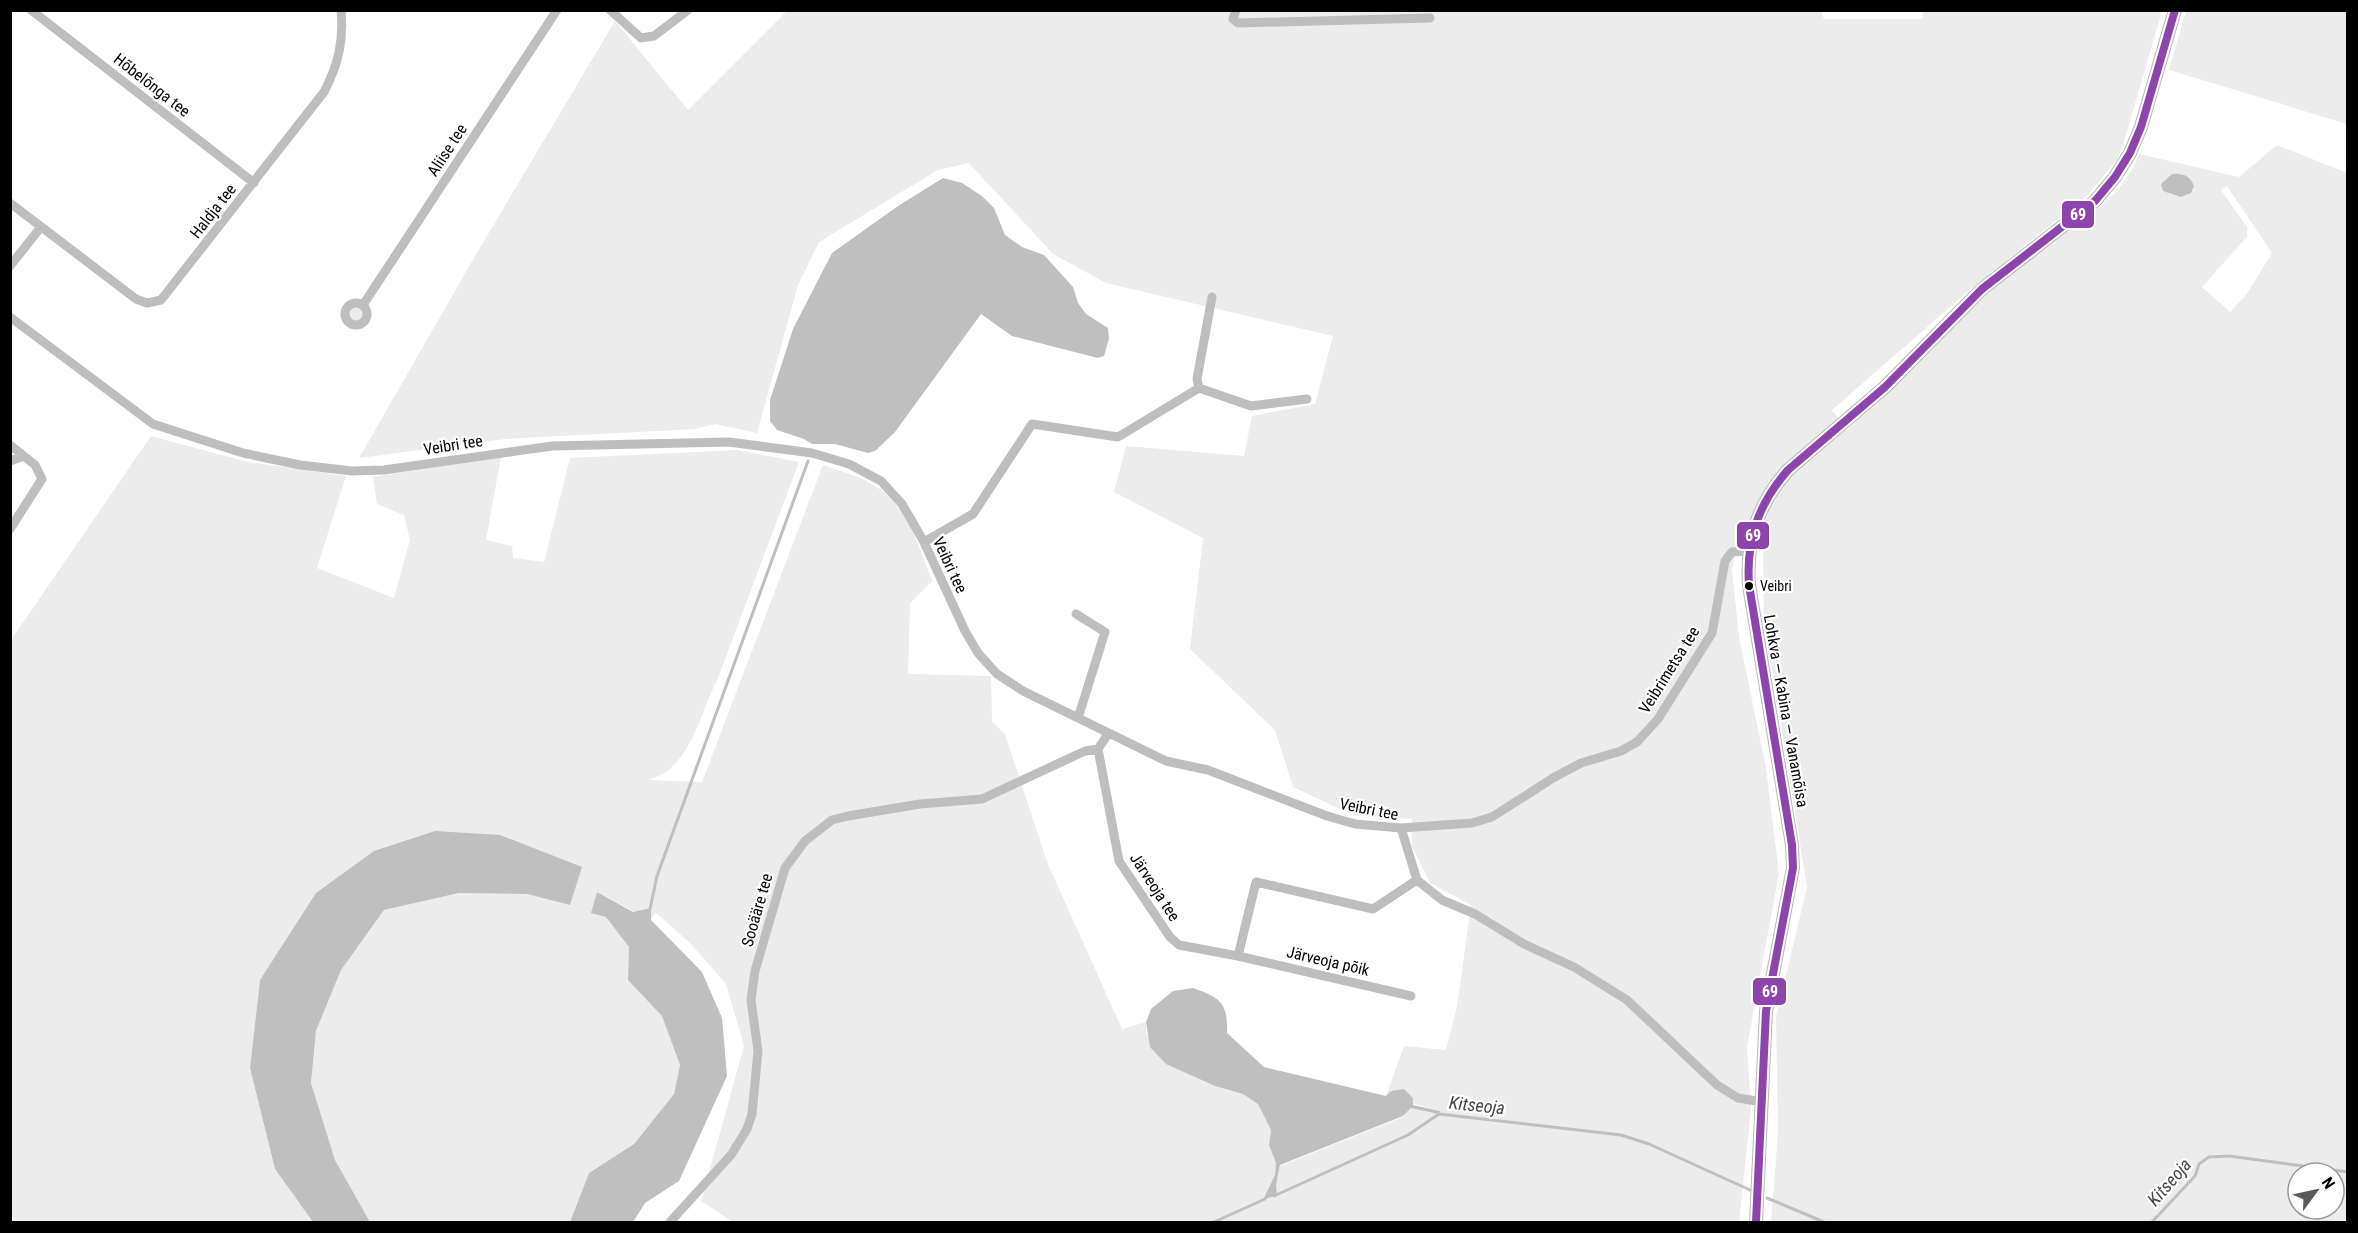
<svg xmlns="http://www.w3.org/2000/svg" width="2358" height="1233" font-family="'Roboto Condensed',sans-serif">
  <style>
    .green { fill: #ececec; fill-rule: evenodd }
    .water { fill: #bfbfbf }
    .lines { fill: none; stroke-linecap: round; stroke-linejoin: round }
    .stream { stroke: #bfbfbf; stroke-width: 3 }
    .street { stroke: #bebebe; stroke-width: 9 }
    .secondary { stroke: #b8b8b8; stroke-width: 14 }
    .bus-1-casing { stroke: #fff; stroke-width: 12 }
    .bus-1 { stroke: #8e44ad; stroke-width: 8 }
    .bus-dot { fill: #000; stroke: #fff; stroke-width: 2 }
    .labels { text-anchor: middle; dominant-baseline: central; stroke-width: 4.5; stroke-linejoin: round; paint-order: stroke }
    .bus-label { font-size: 14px; fill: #000; stroke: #fff; text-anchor: start }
    .street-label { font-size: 16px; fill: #000; stroke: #fff }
    .water-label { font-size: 18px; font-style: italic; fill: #444; stroke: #fff }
    .line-badge { stroke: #fff; stroke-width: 2 }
    .badge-label { font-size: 16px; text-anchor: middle; font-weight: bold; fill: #fff }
  </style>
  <rect width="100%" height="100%" fill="#fff"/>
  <path class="green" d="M1821,10L1824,19H1923V10L2162,11L2123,145L2117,160L2087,196L1973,287L1832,410L1847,430C1902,377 1955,323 2011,273C2052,236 2121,208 2139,154L2239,177L2277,145L2347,173V1222H1771L1778,1133L1776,1017L1807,887L1764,619L1763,531L1740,524L1732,570L1739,637L1766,768L1779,873L1747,1047L1751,1109L1739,1222H733L701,1201L744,1046L726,984L690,943L656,913L650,920L597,892L592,913L606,917L629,947L628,980L662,1016L680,1065L674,1094L634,1144L589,1173L570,1222H370L335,1160L311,1083L316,1031L341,970L384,910L459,893L527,894L570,905L500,835L260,980L250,1068L275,1169L313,1222H11V640L151,436L248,462L346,476L317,568L394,598L410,540L404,515L377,504L373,477L501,457L486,540L512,546L513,558L544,562L570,458L738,450L799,462L718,678C702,709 696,746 669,770C664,775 654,777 649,780L702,782L823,465C839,471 860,476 875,486C908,506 919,547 932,581L910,603L908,674L991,676L992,721L1005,734L1047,862L1122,1029L1146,1022V1034L1215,1086L1243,1094L1258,1104L1271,1130L1269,1145L1276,1163V1185L1280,1166L1403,1117L1411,1108L1440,1111L1386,1096L1404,1046L1446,1050L1457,1007L1471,905L1430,883L1412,846V819L1355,816L1293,787L1275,730L1190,649L1203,538L1114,492L1126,446L1244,456L1252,416L1315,404L1333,336L1106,283L1053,254L969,163L938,170L819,242L798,285L757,433L715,424L695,429L505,439L359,458L475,256L615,21L688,110L787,11ZM2227,186L2272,253L2246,295L2230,312L2202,287L2247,237V227L2221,190ZM2298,1173H2334V1209H2298Z
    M2186,11H2347V124L2169,70Z
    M347 314a9 9 0 1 1 18 0a9 9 0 1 1-18 0Z"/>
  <path class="water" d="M2172,174C2183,173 2190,176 2194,186L2191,193L2181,197L2163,191L2161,184Z
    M943,178L962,183L982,196L994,208L1005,235L1022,247L1044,255L1073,287L1078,303L1086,314L1108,328L1109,338L1104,356L1098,358L1012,336L981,314L895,432L875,451L868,453L835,444H812L804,439L777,430L770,421V400L793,329L832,253L898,206Z
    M435,831L500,835L582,867L570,905L527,894L459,893L384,910L341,970L316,1031L311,1083L335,1160L370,1222H313L275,1169L250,1068L260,980L316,893L374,851Z
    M597,892L633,912L651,908V920L702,972L722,1018L727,1076L679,1181L645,1203L633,1222H570L589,1173L634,1144L674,1094L680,1065L662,1016L628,980L629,947L606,917L591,913Z
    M1193,988C1221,998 1228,1003 1227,1033L1264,1067L1386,1096L1391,1091L1404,1089L1413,1098V1105L1440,1111L1439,1114L1411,1108L1403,1116L1280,1165L1276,1185L1277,1195L1263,1200L1275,1175L1276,1163L1269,1145L1271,1130L1258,1104L1243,1094L1215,1086L1166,1064L1150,1047L1146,1022L1151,1009L1173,991Z"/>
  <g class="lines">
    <path class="stream" d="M650,909L657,876L808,461
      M1274,1196L1408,1135L1439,1114L1621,1135L1649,1144L1750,1190
      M1767,1198L1824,1222
      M1214,1222L1265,1199
      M2152,1222L2195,1176L2199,1164L2209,1157L2229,1156L2348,1172"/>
    <path class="street" d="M31,10L254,183
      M610,10L641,38L654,36L688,10
      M1236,10L1233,19L1238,23L1430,18
      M10,203L136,299L147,303L161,300L324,92C338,65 344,42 341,10
      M10,266L41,227
      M345 314a11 11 0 1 1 22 0a11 11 0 1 1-22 0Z
      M363,305L557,10
      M10,317L153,424L243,453L300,465L352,471L384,470L552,446L729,442L812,453L849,464L881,481L902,504L924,542L965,631L978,653L997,674L1023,691L1166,761L1208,770L1327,816L1355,824L1401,828L1417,880L1442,900L1475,914L1524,944L1574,967L1627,1000L1717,1085L1738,1098L1763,1102
      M1199,388L1197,379L1212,297
      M10,445L35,465L42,479L10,529
      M10,461L24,456
      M924,542L973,514L1032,424L1118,437L1199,388L1251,406L1307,399
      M1076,614L1105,632L1078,718
      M1098,749L1119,861L1170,937L1179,945L1238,956L1256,882L1373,909L1417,880
      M1401,828L1472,823L1492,817L1553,778L1581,763L1621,751L1637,742L1658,719L1712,633L1725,561L1732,552L1749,551
      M1238,956L1411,996
      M670,1222L731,1155L747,1129L752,1114L758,1051L751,1000L755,971L785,868L805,841L832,820L848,816L920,804L982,799L1085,751L1098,749L1108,734"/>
    <path class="secondary" d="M1756,1222L1766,1011L1793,868L1792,845L1749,585C1746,540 1758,504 1788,470L1885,387L1982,289L2095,201L2115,177L2130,153L2141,127L2175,10"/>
    <defs>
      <path id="bus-1" d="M1756,1222L1766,1011L1793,868L1792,845L1749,585C1746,540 1758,504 1788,470L1885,387L1982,289L2095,201L2115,177L2130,153L2141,127L2175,10"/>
    </defs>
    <use href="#bus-1" class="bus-1-casing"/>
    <use href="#bus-1" class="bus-1"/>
  </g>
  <circle class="bus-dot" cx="1749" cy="586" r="5"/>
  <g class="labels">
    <g class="bus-label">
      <text x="1760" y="586">Veibri</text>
    </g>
    <g class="street-label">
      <text transform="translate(152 85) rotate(38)">Hõbelõnga tee</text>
      <text transform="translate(447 150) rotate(-57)">Aliise tee</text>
      <text transform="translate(213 211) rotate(-52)">Haldja tee</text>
      <text transform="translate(453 445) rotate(-9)">Veibri tee</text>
      <text transform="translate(950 565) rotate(65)">Veibri tee</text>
      <text transform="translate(1669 670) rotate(-58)">Veibrimetsa tee</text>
      <text transform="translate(1786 711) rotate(80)">Lohkva — Kabina — Vanamõisa</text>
      <text transform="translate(1369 809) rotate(11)">Veibri tee</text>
      <text transform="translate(1155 887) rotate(57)">Järveoja tee</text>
      <text transform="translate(757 910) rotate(-74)">Sooääre tee</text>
      <text transform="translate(1328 961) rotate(13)">Järveoja põik</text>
    </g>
    <g class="water-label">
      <text transform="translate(1477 1105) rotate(6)">Kitseoja</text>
      <text transform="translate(2169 1182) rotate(-49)">Kitseoja</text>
    </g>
  </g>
  <g class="line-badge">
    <rect x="2061" y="200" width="34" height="29" rx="6" fill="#8e44ad"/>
    <rect x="1736" y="521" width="34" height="29" rx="6" fill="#8e44ad"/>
    <rect x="1752" y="977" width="35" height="29" rx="6" fill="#8e44ad"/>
  </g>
  <g class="badge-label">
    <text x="2078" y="220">69</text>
    <text x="1753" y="541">69</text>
    <text x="1770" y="997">69</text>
  </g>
  <rect width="2358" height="1233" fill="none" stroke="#000000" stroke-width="24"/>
  <g transform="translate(2316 1191) rotate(57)"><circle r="28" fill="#ffffff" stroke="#999999" stroke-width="1.5"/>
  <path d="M0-4.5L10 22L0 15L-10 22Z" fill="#595959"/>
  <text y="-9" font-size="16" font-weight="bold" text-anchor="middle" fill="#000000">N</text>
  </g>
</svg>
